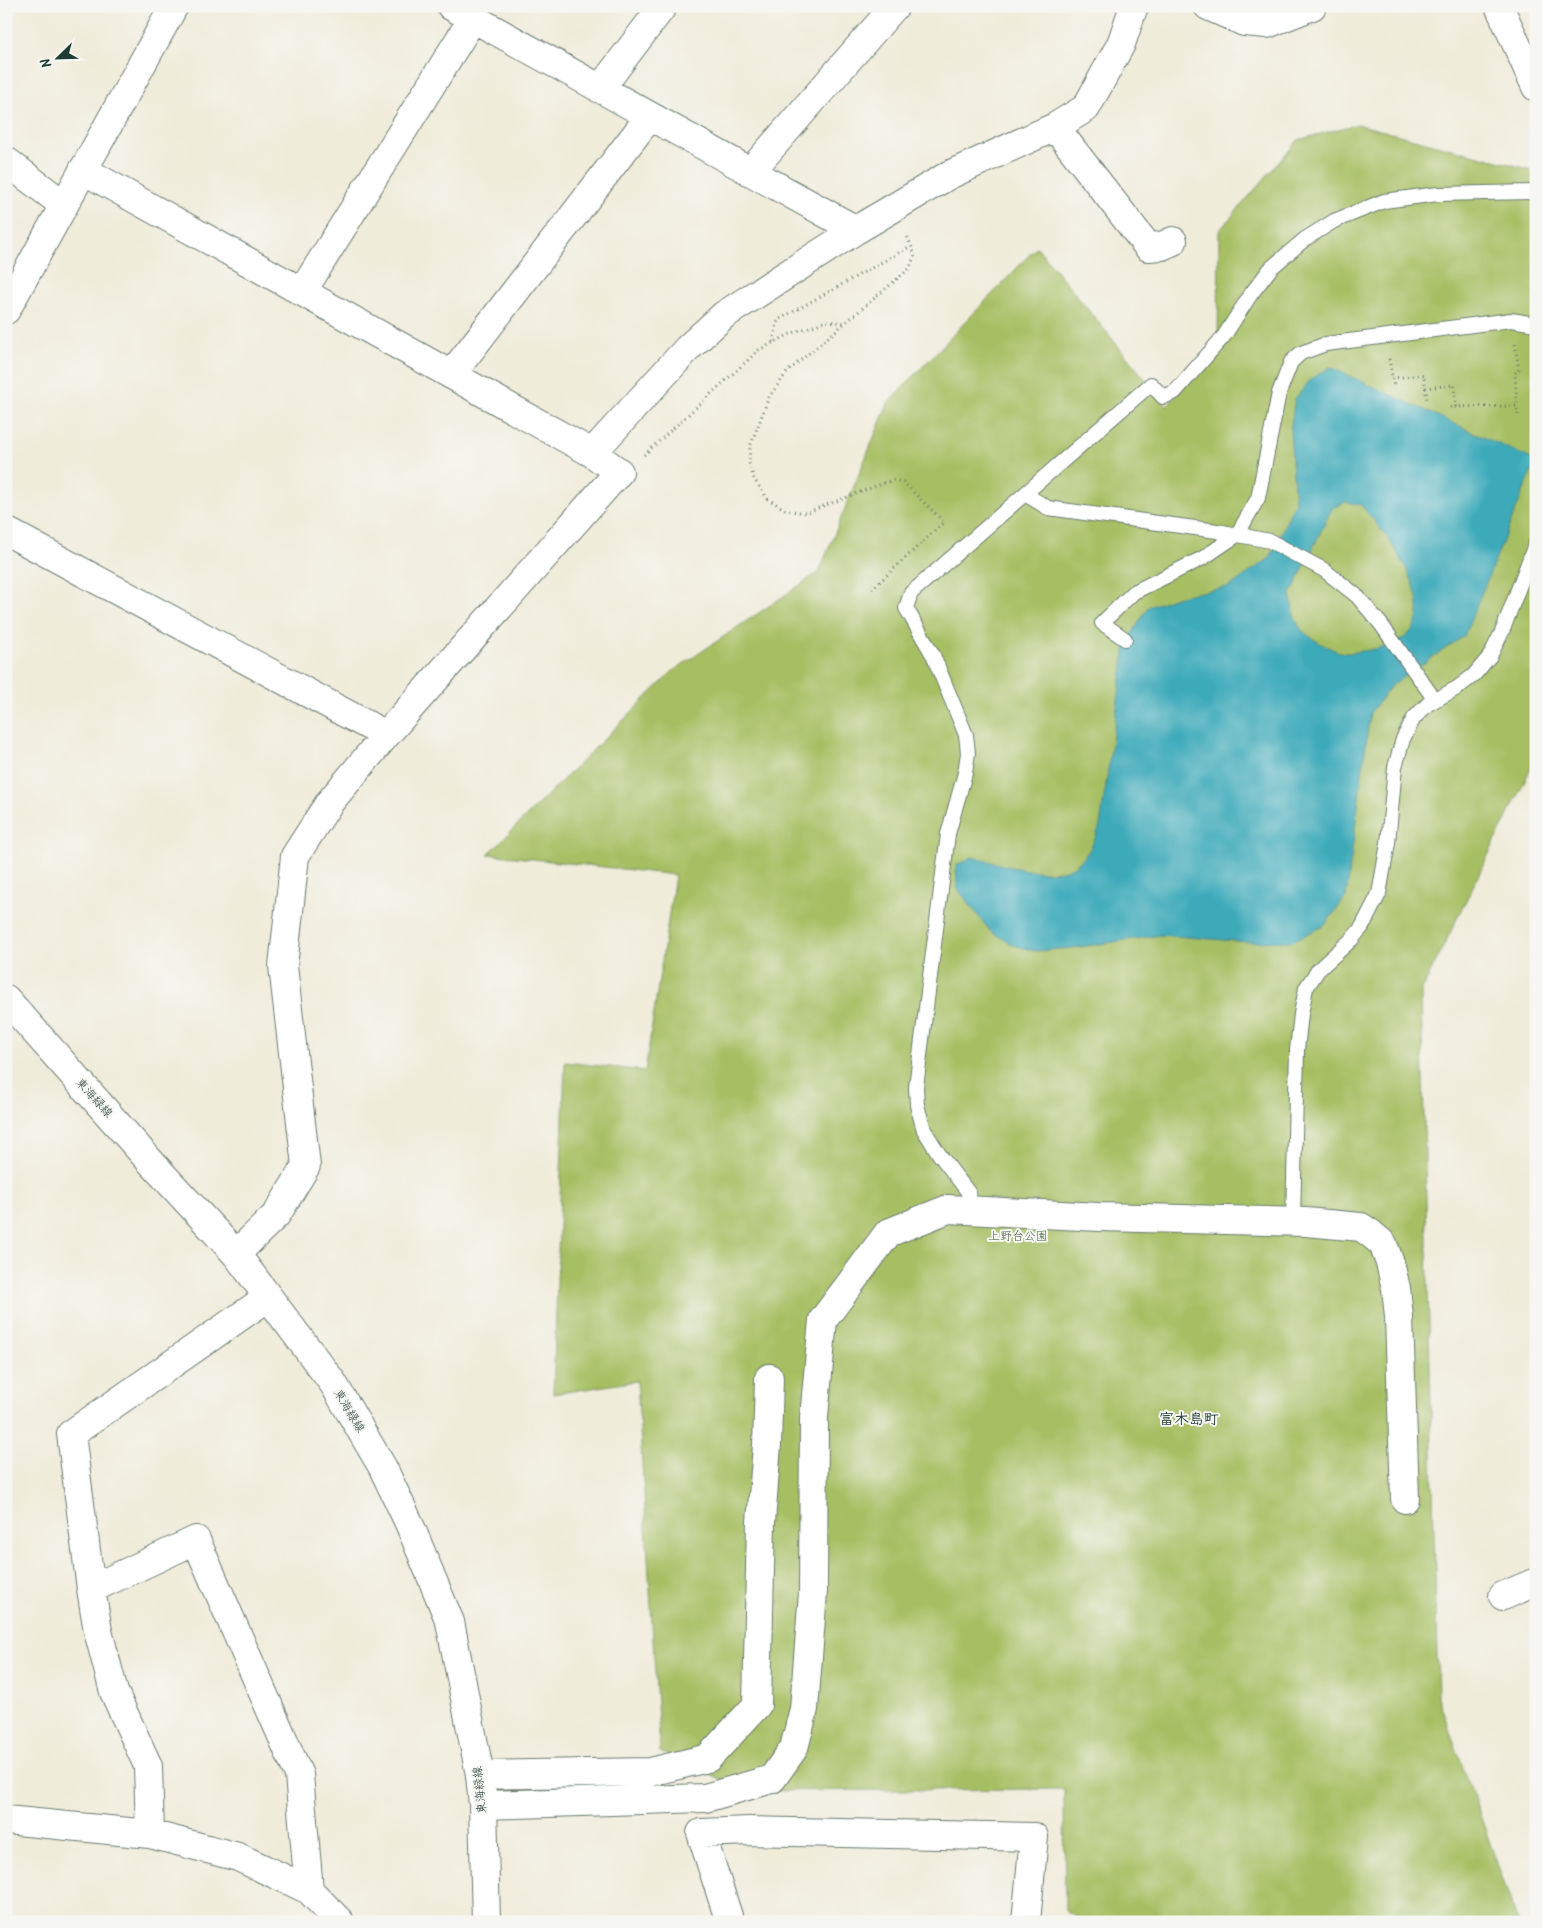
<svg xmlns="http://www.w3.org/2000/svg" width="1542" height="1928" font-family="Kalam,'Klee One',sans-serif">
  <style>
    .green { fill: #a7bf64; stroke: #637e4c }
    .water { fill: #3caaba; stroke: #2e7477; fill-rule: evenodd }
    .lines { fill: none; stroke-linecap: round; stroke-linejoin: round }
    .lane-casing { stroke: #687a6e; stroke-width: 16 }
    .street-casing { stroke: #687a6e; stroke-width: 30 }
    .secondary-casing { stroke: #687a6e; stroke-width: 30 }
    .path { stroke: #687a6e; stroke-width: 3; stroke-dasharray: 1 4; stroke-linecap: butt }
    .lane { stroke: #fff; stroke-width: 14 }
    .street { stroke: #fff; stroke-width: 28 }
    .secondary { stroke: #fff; stroke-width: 28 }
    .labels { text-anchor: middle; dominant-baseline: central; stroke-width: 4; stroke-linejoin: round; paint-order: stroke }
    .street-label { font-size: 12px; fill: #1f3d34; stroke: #f6f6f2 }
    .park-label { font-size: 12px; fill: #415e40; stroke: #f6f6f2 }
    .quarter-label { font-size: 15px; font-weight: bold; fill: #1f3d34; stroke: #f6f6f2 }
  </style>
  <rect width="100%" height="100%" fill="#f6f6f2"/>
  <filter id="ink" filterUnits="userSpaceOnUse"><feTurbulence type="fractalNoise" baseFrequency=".02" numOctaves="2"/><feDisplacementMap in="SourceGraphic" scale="10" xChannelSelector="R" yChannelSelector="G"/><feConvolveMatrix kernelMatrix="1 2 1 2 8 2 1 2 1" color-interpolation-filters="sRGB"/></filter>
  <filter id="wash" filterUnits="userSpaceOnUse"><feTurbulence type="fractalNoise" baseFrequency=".0096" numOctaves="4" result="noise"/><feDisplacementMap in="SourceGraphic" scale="20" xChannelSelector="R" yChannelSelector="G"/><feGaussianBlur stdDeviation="1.12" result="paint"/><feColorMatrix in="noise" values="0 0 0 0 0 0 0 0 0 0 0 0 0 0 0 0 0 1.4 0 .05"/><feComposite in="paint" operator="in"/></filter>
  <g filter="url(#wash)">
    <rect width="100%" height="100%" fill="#f0ecda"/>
    <path class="green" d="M1357,124L1536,171V758L1421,992L1438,1697L1518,1922H1084L1065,1911L1064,1789L748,1791L660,1752L637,1381L553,1394L565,1062L645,1071L675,875L488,854L673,671L819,572L888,403L1037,247L1167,406L1218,348L1219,231L1298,140Z"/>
    <path class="water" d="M1330,367L1536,461L1464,636L1392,685L1370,713L1346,897L1324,926L1292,941L1248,942L1161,935L1073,948L1036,951L1013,945L990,931L957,888L956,866L972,857C996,863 1055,882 1076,865C1089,855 1094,841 1100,826L1126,644L1148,607L1179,596L1229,587L1270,558L1295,502L1290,431L1295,399L1311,379ZM1346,502L1361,505C1383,531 1416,571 1418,606C1421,639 1390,647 1363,651C1358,651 1350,654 1344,653C1333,651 1304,636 1299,626C1294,616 1291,605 1291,594L1332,508Z"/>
  </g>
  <g filter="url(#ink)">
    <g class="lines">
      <defs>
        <path id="lane" d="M1025,494L1048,508L1217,531L1270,541L1324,570L1357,596L1380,623L1435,700
          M1125,639L1102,623L1134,592L1203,558L1237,535L1258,498L1279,393L1291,362L1301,353L1326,344L1511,320L1536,324
          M971,1210L968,1192L939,1154L924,1130L917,1105L916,1087L948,834L965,773L968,753L966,735L933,655L906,608L911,593L1151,384L1163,397L1175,392L1224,336L1251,294L1271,268L1305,239L1334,221L1384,201L1438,194L1536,192
          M1293,1222L1297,1050L1301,1014L1306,988L1318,970L1352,939L1362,927L1379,894L1388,843L1395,767L1403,739L1414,718L1428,704L1457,688L1474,675L1490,656L1502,632L1536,542"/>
        <path id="street" d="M451,6L856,230
          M1208,6L1244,22L1267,24L1312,6
          M1499,6L1536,87
          M600,89L663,6
          M1055,127L1148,247L1162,246L1173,241
          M6,161L64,205
          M83,170L592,453L619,472L386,735L329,803L295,856L283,966L306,1166L277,1214L236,1254
          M750,172L895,6
          M302,292L473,18
          M451,375L650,116
          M592,453L688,348L724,315L856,230L949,175L1055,127L1086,108L1121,44L1134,6
          M6,531L386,735
          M91,1589L196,1540L299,1775L309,1890
          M1503,1596L1536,1582
          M480,1775L650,1772L708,1758L757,1705L761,1522L767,1445L769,1378
          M483,1805L705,1798L772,1779L794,1748L804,1709L813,1592L814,1417L823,1320L888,1233L948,1209L1099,1217L1306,1222L1361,1227L1370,1233L1383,1244L1390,1263L1396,1288L1399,1317L1405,1499
          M6,1820L150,1834L238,1857L309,1890L340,1922
          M150,1834L148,1766L114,1692L98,1631L91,1589L71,1434L267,1298
          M730,1922L701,1833L749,1831L1034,1837L1026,1922"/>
        <path id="secondary" d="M6,310L174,6
          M6,999L149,1160L236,1254L333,1383L383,1468L409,1523L450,1622L480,1775L483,1805L486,1922"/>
      </defs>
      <use href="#lane" class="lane-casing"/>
      <use href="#street" class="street-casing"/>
      <use href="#secondary" class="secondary-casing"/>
      <path class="path" d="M773,342L778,320L911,246
        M1515,344L1519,370L1515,373L1517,406
        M1389,359L1394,387
        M1392,378L1424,375L1427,400
        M1425,388L1454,385L1456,407
        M1450,407L1517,406L1518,415
        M644,455L759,350L792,333L827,321L845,323
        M872,589L944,522L903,482L892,480L805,513L786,510L768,499L754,479L749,463L750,447L769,397L788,371L909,269L915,255L907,236"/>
      <use href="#lane" class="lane"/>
      <use href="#street" class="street"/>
      <use href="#secondary" class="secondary"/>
    </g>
  </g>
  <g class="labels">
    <g class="street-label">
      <text transform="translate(94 1098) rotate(48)">東海緑線</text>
      <text transform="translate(349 1411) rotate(59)">東海緑線</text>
      <text transform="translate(480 1790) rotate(-96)">東海緑線</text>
    </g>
    <g class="park-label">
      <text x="1018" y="1236">上野台公園</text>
    </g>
    <g class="quarter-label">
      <text x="1189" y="1420">富木島町</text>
    </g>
  </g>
  <rect width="1542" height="1928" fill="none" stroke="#f6f6f2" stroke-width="25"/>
  <g transform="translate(58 58) rotate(247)" stroke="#f6f6f2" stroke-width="4" paint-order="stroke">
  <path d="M0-4L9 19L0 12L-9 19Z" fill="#1f3d34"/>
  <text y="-8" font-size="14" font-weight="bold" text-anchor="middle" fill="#1f3d34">N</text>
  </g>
</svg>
